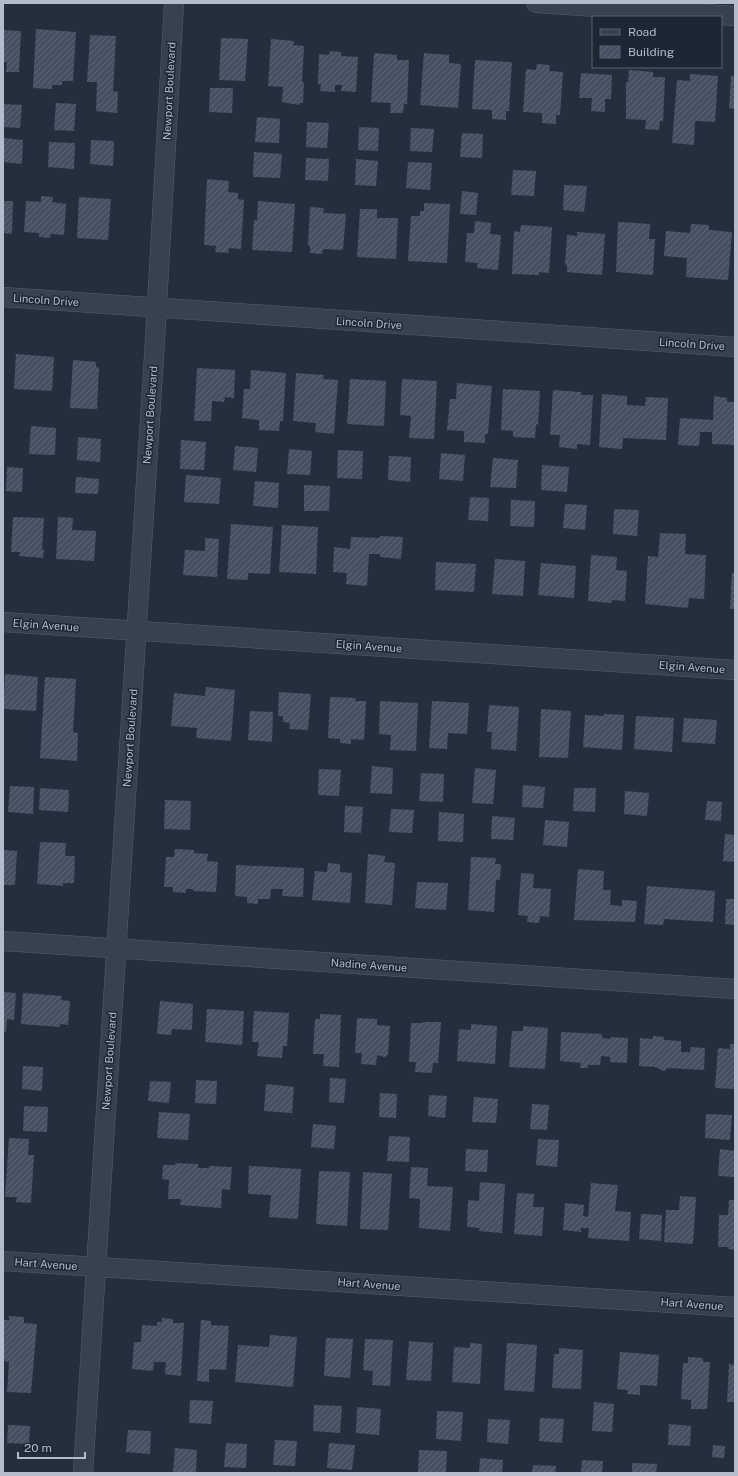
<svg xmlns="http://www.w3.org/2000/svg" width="738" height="1476" font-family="'Public Sans',sans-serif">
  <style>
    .building { fill: url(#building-hatch) }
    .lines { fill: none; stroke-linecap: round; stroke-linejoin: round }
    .minor-casing { stroke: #565f6c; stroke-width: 20 }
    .minor { stroke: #38414e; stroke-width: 19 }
    .labels { text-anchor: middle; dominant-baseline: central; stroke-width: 3; stroke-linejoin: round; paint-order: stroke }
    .street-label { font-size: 11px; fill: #b4bcc9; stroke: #1d2633 }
  </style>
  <defs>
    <pattern id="building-hatch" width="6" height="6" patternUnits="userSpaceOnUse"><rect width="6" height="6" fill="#455162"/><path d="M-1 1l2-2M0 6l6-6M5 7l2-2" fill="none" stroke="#5d6877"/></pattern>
  </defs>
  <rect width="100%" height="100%" fill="#242f3e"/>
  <path class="building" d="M36,29L76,32L73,81H62V85H52V89L33,88Z
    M3,30L21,31L19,72H6L7,62H3Z
    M90,35L116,36L113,91L118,92L117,113L96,111L97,82H87Z
    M221,38L248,39L245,81L219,80Z
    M271,39L294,41L293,45L304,46L302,82H304L303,103H299V105L282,102L283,87L268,86Z
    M330,51L341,52V56L358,57L356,92L341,91L342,85H335V92L320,91L321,84H318L319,54L329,55Z
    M374,53L397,55V60H409L407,104H404L403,113H390L391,103L371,102Z
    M424,53L449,55V63L461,64L458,108L420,105Z
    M475,60L512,62L509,111H506V120L492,119V110L472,109Z
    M537,64L550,65L549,71L563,72L560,115H556V124L542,123V113L523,112L526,69L536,70Z
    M629,70L653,72V77H665L663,121H660L659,130L645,129L646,120L626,119V82H628Z
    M581,73L612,75L611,99H605V112L591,111L592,98H579Z
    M690,74L718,76L715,122L695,121L694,145L672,143L677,80L690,81Z
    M731,76L735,77V109L729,108Z
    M210,88H233L232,113L209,112Z
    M56,103L76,104L74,131L54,130Z
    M3,104L22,105L20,128L3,127Z
    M257,117L280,119L279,143L255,142Z
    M307,122L329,123L327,148L306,147Z
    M359,127L379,128L378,151L358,150Z
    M411,128L434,129L432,152L410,151Z
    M462,133L483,134L482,158L460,157Z
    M3,138L23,140L22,164L3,162Z
    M91,140L114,141L113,166L90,164Z
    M49,142L75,143L74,169L48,167Z
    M254,152L282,154L280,178L253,177Z
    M306,158L329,159L328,181L305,180Z
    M356,159L378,161L376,186L355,185Z
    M408,162L432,163L430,190L406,188Z
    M513,170L536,171L534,196L511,195Z
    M207,179L229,181L228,192L238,193V199L244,200L241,249L229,248L228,253L215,252L216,246L204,245Z
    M564,185L587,186L584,212L563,210Z
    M462,191L478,193L476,215L460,214Z
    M41,196L53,197L52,202L66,204L64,235L51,234L50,238L39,237V233L24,232L26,201L41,202Z
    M79,197L111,199L108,240L77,238Z
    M3,201H13L12,234L3,233Z
    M258,201L295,204L292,252L252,250L254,220H257Z
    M424,203L450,204L447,263L408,261L411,216H420V211H424Z
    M310,207L324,208L323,213L346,214L343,250L323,249L322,254L310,253V246L308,245Z
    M360,209H377V218H398L396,259L357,257Z
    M475,221L491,223L490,234L501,235L498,270L477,268L478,263L465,262L467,233H474Z
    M618,222L650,224L649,239H655L653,275L616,272Z
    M691,224L709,225V230L732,232L728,280L686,277L687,258L664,256L666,231L690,233Z
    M521,225L552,227L549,273L539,272V275L512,274L514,231L520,232Z
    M577,232L605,234L602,275L567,272V265H565L567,235L577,236Z
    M16,354L54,357L52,391L14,389Z
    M73,360L96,362V367L99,368L97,409L70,408Z
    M197,368L235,370L234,398L225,397L224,402L212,401L211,421H194Z
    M251,370L286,373L283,421H280L279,431L259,430V420L242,418L244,389H250Z
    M296,373L324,375L323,379L338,380L334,434L315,432L316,423L293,421Z
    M350,379L386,381L384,426L347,424Z
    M402,379L437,381L434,439L409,438L411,416L400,415Z
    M457,383L492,386L488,434H485V443L464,442V431L447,430L450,399H456Z
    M503,389L540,391L538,425L536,424L535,438L513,437V431L501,430Z
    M553,390L581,392V395H593L590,445L577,444V449L559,447L560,435H550Z
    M602,394L627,396V405L645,406L646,397L668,398L666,440L623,438L622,449L599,447Z
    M714,396L727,398V402H735V445L712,444V432H700L699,446L678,445L680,418L713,420Z
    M31,426L56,428L55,455L29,454Z
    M78,437L101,439L100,462L77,460Z
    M181,440L206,442L204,470L180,469Z
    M235,446L258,448L256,472L233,470Z
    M289,449L312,451L310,475L287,474Z
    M338,450L363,451L362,479L337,478Z
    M441,453L465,455L463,481L439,479Z
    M389,456L411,457L410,482L388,480Z
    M493,458L518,460L516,488L490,487Z
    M542,465L569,467L567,492L541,490Z
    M7,467L23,468L22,492L6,491Z
    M186,475L221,478L219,504L184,502Z
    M76,477L99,479L98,494L75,493Z
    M255,481L279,483L278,508L253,506Z
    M304,485L330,486L329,511H304Z
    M470,497L489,498L488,521L468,520Z
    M511,500L535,501L534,527L510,526Z
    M565,504L587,505L585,530L563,528Z
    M614,509L639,510L637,536L613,534Z
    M13,517L44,518L42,550L44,549L43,558L19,556L20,552H11Z
    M58,517L73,518L72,530L96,531L94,561L56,559Z
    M231,524L273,527L270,574L248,573V580L227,579Z
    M282,525L318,527L316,574L279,572Z
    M660,533L686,534L685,554L706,555L704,599L689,598L688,608L645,604L648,556L658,557Z
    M380,536L403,537L401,559L380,557V554H369L367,586L346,584L347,573L333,572L334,547L350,549L351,537L380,538Z
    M205,538L219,539L217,577L183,575L185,550L205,551Z
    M591,555L617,557L616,570L627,571L625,601L612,600L611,603L588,601Z
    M495,559L525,561L523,596L492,594Z
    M436,562L476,564L474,592L435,590Z
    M541,563L576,566L574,598L538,595Z
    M732,573H735V609H730Z
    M5,674L38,677L36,711L3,709Z
    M45,677L76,679L73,732L78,733L77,761L40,758Z
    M206,687L235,690L231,741L196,738L197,728L171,726L174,693L205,696Z
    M279,692L311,694L308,730L289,729L290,723L283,722V716H278Z
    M330,697L356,698L355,701H366L364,740L351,739V744L340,743V739L328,738Z
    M380,701L418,703L416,751L390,750L391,735L379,734Z
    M432,701L469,703L467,734L448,733L447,749L429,748Z
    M489,705L519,707L516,751L491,749L492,732H487Z
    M541,709L571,711L568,758L539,757Z
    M250,711L273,712L272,742L248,740Z
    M604,714L624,715L622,750L583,747L585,715L604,716Z
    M636,716L674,718L672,752L634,749Z
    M684,718L717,720L715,744L682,742Z
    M372,766L393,768L392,794L370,793Z
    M475,768L496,770L493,804L472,803Z
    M319,769L341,770L339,796L318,795Z
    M421,773L444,774L443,802L419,801Z
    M523,785L545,787L543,808L522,807Z
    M10,786L34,787L33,814L8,812Z
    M40,788L69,790L68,812L39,810Z
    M574,788H596L595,812L573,811Z
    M625,791L649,793L647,816L624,814Z
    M165,800L191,801L190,830L164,829Z
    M707,801L722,802L721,821L705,820Z
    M345,806L363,807L361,833L344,832Z
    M391,809L414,810L412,833L389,832Z
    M439,812L464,814L463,842L438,841Z
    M492,816L515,818L513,840L491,839Z
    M545,820L569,822L567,847L543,845Z
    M725,834L735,835V862L723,861Z
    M40,842L66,843L65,856H75L74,883H63V886L37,884Z
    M175,849L194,850V853L208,854L207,861L218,862L216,892L193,891V889H186V893L173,892V887H164L166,857H174Z
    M3,850L17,851L15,885H3Z
    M368,854L385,856L384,862L395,863L392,905L365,903Z
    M471,857L496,858L495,864H501L500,880H496L494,912L468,910Z
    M328,863L340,864V872L352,873L350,903L312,900L315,871L327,872Z
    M236,865L304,868L303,897L282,896L283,889H271L270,899H258V904L247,903V897L235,896Z
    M578,869L604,871L603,890H611L610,905L622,906V900L637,901L635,922L574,920Z
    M521,873L534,874L533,888L551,889L549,917L540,916L539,923L527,922L528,916L518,915Z
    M417,882L448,883L446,910L415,908Z
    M647,886L715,891L713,922L664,919L663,925L644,924Z
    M726,899H735V925L725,924Z
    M3,992L16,993L14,1020L7,1019L6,1032H3Z
    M23,993L62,996L61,1000L70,1001L68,1025L60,1024V1027L21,1024Z
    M160,1001L193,1004L192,1030L172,1029L171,1035L157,1034Z
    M207,1009L244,1011L242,1045L205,1042Z
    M254,1011L289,1013L287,1046H283L282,1058L257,1056L259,1042H252Z
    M320,1014L341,1015L339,1067L323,1066L324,1054H313L315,1019H320Z
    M357,1018L377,1019V1025L390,1026L388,1055L385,1057L377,1055L376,1065L361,1064L362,1053H355Z
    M423,1022H441L438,1063H433L432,1073L415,1072L416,1062H409L411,1023H423Z
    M471,1024L497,1026L495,1064L457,1061L459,1029L471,1030Z
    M523,1026L548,1028L545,1069L509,1067L512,1031H523Z
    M561,1032L602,1034V1038L611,1039V1037L628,1038L627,1063L610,1062V1057L601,1056L600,1065H588V1068H580L581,1063L560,1061Z
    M653,1036L664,1037V1040L681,1041V1052H690L691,1047L705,1048L704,1070L667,1068L664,1071L655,1067L639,1066L640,1038L653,1039Z
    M730,1044H735L734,1089L715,1088L718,1048L730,1049Z
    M23,1066L43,1067L42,1091L22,1089Z
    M330,1078L346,1079L344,1103L329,1102Z
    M196,1080L217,1081L216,1104L195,1103Z
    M150,1081L171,1082L169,1103L148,1101Z
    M266,1084L294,1087L292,1113L264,1111Z
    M380,1093L397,1094L396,1118L379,1117Z
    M429,1095L447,1096L445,1118L428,1116Z
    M474,1097L498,1099L496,1123L472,1122Z
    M532,1104L549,1105L547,1130L530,1129Z
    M24,1106L48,1107L47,1132L23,1131Z
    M159,1112L190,1114L188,1140L157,1138Z
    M706,1114L732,1115L730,1140L705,1138Z
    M313,1124L336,1126L334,1149L311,1147Z
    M389,1136L410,1137L409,1162L387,1161Z
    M9,1138L29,1139L28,1155H34L31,1203L16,1202L17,1197H5Z
    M538,1139L559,1140L557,1167L536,1165Z
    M466,1149L488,1150L487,1172L465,1171Z
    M720,1149L735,1151V1177L718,1176Z
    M175,1163L198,1164V1168H209V1166L232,1167L230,1190L222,1189L221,1208L180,1205L181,1199H168L169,1180L162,1179L163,1165H175Z
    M249,1166L301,1169L298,1219L269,1217L271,1195L248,1194Z
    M411,1167L428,1168L427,1186L453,1187L450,1231L419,1228L420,1199L409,1198Z
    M319,1171L350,1172L347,1226L316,1224Z
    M363,1172L392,1174L388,1230L360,1229Z
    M480,1182L505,1184L502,1233L479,1231L480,1228L467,1227L468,1200L479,1201Z
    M591,1183L618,1185L615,1211L631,1212L629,1241L588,1238L589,1228H581V1232L563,1230L565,1203L584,1205L583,1216L588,1217Z
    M517,1193L534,1194L533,1207H544L542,1236L514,1234Z
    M680,1196L696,1197L693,1244L664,1242L666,1210H679Z
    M729,1200H735V1250L728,1249V1247H718L719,1215H728Z
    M641,1214L662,1215L661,1241L639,1239Z
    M9,1316L24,1317V1323L37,1324L31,1393L7,1392L9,1362L3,1361V1320H9Z
    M162,1318L173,1319V1323H184L181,1376L165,1374L166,1362H154L153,1371L132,1369L134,1342H141L142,1325L157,1326V1322H162Z
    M201,1320L211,1321V1325L229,1326L226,1370L209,1369V1382L197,1381Z
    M270,1335L297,1337L293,1387L235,1382L238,1345L269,1347Z
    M326,1338L353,1339L350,1378L324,1376Z
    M365,1339L393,1340L390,1386L372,1385L373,1371L363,1370Z
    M409,1341L433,1343L431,1381L406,1380Z
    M470,1343L482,1344L480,1384L452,1382L454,1347L470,1348Z
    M507,1343L537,1345L534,1392L504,1390Z
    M559,1348L583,1350L581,1389L552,1388L554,1354H559Z
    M620,1352L659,1355L657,1386L640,1385V1395L627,1394L628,1390L617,1389Z
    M688,1357L703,1358V1362H710L707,1409H691V1400L681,1399L683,1363H688Z
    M729,1364L735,1365V1402H727Z
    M190,1400L213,1401L211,1424L189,1423Z
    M594,1402L614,1404L612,1432L592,1431Z
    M314,1405L342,1406L340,1433L313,1431Z
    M357,1407L381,1409L379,1435L356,1433Z
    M437,1411L463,1412L461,1441L436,1439Z
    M540,1418L564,1419L562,1443L539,1441Z
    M488,1419L510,1420L508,1444L487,1442Z
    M669,1424L691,1426L690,1446L668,1445Z
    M8,1425L30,1426L29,1444L7,1443Z
    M128,1430L151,1431L150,1454L126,1452Z
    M275,1440L297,1441L295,1466L273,1465Z
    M226,1443L247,1444L246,1468L224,1467Z
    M329,1443L355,1445L352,1470L327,1468Z
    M713,1445L725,1446L724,1458L712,1457Z
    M175,1448L197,1450L196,1473L173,1472Z
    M419,1450L447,1451L446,1473H418Z
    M480,1458L503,1460L502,1473H479Z
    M582,1460L603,1461L602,1473H581Z
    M632,1463L657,1464L656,1473H632Z
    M533,1465L556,1466L555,1473H532Z"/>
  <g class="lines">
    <defs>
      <path id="minor" d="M536,3L735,16
        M3,297L735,347
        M3,622L735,670
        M3,941L735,989
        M3,1261L735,1307
        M83,1473L155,340L174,3"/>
    </defs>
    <use href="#minor" class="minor-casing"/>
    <use href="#minor" class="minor"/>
  </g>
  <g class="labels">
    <g class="street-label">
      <text transform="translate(169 91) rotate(-87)">Newport Boulevard</text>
      <text transform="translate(46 300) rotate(4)">Lincoln Drive</text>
      <text transform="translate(369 323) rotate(4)">Lincoln Drive</text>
      <text transform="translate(692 344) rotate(4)">Lincoln Drive</text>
      <text transform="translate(150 415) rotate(-86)">Newport Boulevard</text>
      <text transform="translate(46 625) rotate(4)">Elgin Avenue</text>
      <text transform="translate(369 646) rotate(4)">Elgin Avenue</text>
      <text transform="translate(692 667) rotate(4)">Elgin Avenue</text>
      <text transform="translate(130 738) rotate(-86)">Newport Boulevard</text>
      <text transform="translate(369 965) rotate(4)">Nadine Avenue</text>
      <text transform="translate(109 1061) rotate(-86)">Newport Boulevard</text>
      <text transform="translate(46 1264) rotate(4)">Hart Avenue</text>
      <text transform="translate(369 1284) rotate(4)">Hart Avenue</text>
      <text transform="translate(692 1304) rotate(4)">Hart Avenue</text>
    </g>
  </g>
  <rect width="738" height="1476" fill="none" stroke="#b4bcc9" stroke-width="8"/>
  <rect x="592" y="16" width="130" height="52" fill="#1d2633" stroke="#59626f"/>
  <rect x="600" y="29" width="20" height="6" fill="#38414e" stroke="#59626f"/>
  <text x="628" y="36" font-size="12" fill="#b4bcc9">Road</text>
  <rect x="600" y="46" width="20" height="12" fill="url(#building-hatch)" stroke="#59626f"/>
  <text x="628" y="56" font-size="12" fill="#b4bcc9">Building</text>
  <path d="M18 1452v6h67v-6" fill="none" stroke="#b4bcc9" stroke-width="2"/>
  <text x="24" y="1452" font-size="12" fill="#b4bcc9" stroke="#1d2633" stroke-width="3" paint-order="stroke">20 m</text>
</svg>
